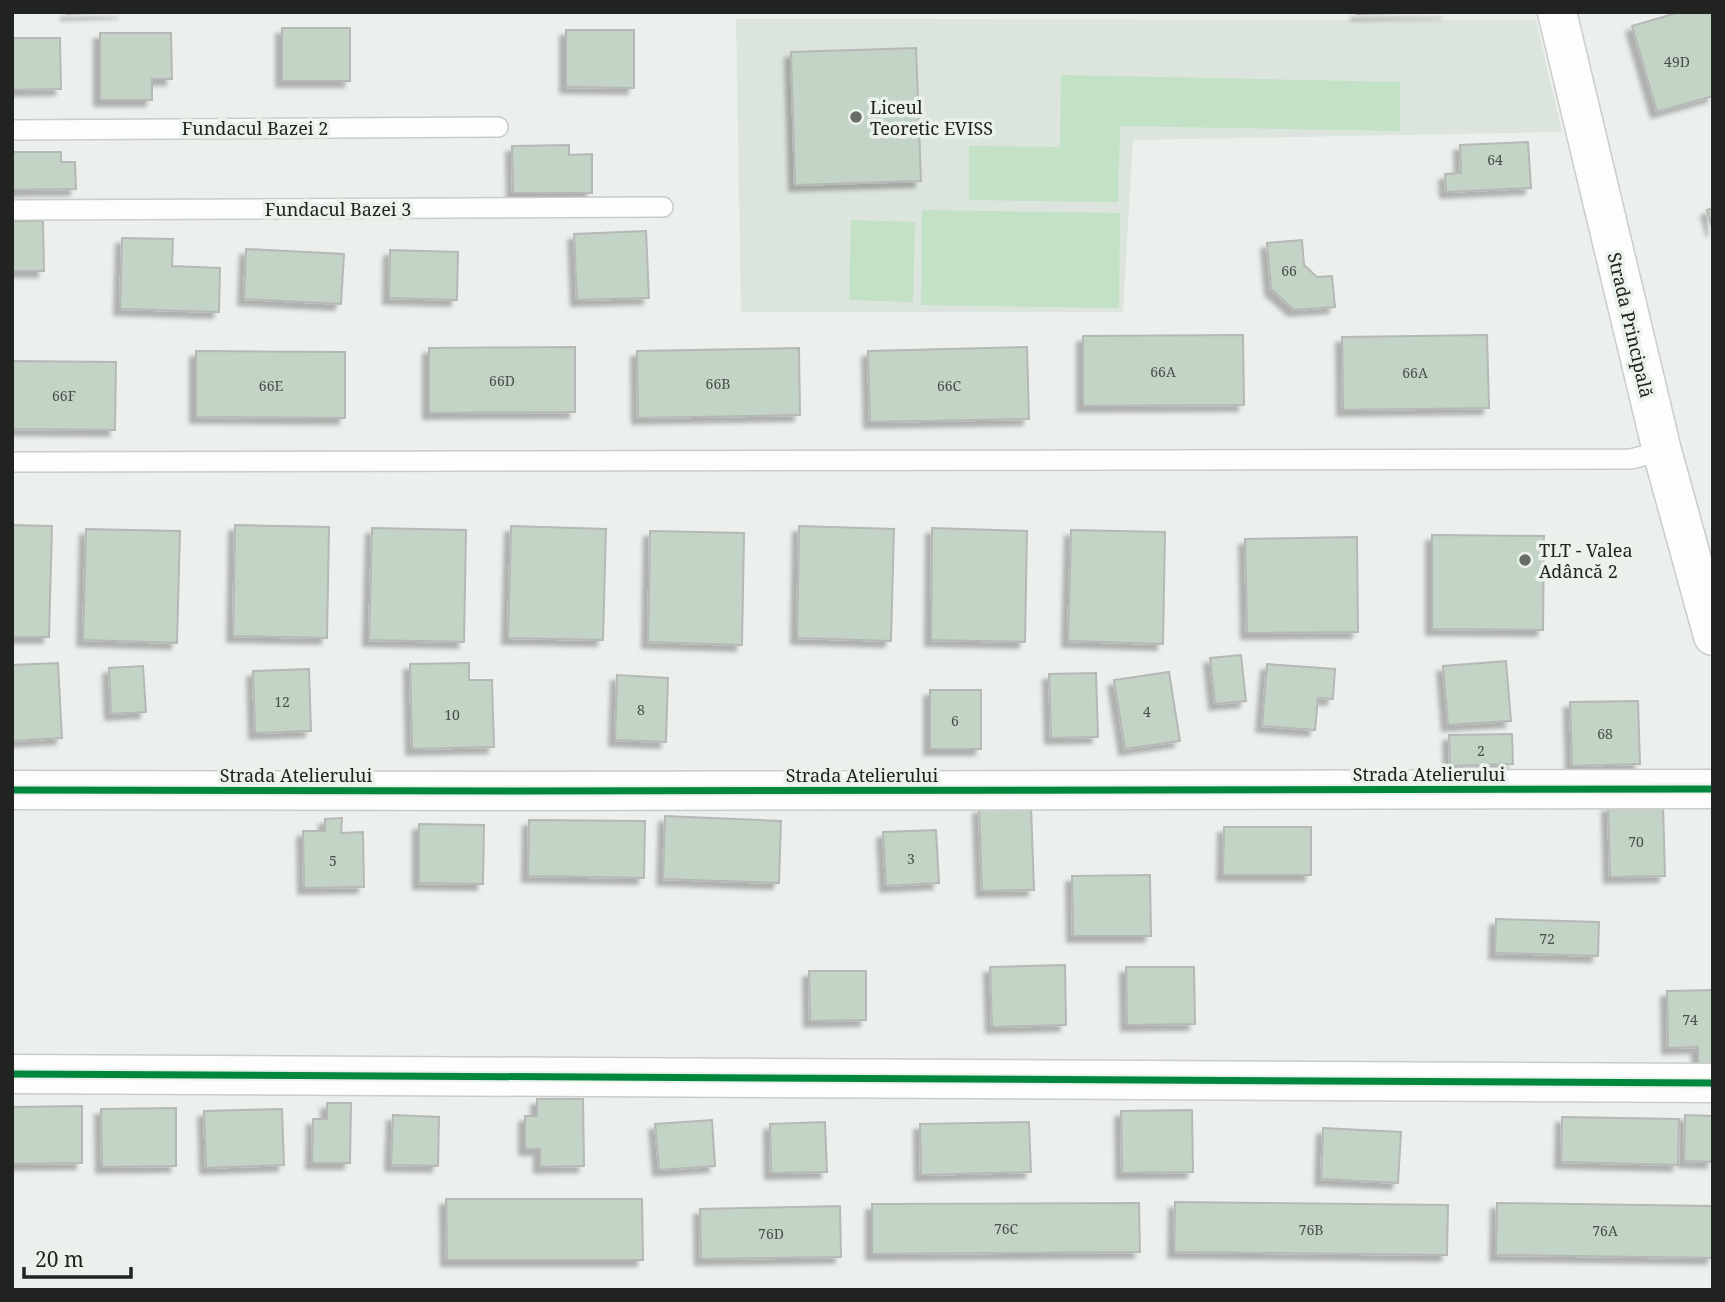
<svg xmlns="http://www.w3.org/2000/svg" width="1725" height="1302" font-family="'Noto Serif',serif">
  <style>
    .built { fill: #dce5dd }
    .green { fill: #c2e1c5 }
    .building { fill: #c3d3c5; stroke: #b5b8b6; stroke-width: 2; filter: url(#shadow) }
    .lines { fill: none; stroke-linecap: round; stroke-linejoin: round }
    .service-casing { stroke: #c9ccc9; stroke-width: 22 }
    .minor-casing { stroke: #c9ccc9; stroke-width: 41 }
    .tertiary-casing { stroke: #c9ccc9; stroke-width: 41 }
    .service { stroke: #fcfdfc; stroke-width: 19 }
    .minor { stroke: #fcfdfc; stroke-width: 38 }
    .tertiary { stroke: #fcfdfc; stroke-width: 38 }
    .cycleway-casing { stroke: #eaf2eb; stroke-width: 11 }
    .cycleway { stroke: #00873e; stroke-width: 7 }
    .poi-dot { fill: #686b68; stroke: #eaf2eb; stroke-width: 2.5 }
    .labels { text-anchor: middle; dominant-baseline: central; stroke-width: 7; stroke-linejoin: round; paint-order: stroke }
    .number-label { font-size: 14px; fill: #4a4f4a }
    .poi-label { font-size: 18px; fill: #212321; stroke: #eaf2eb; text-anchor: start }
    .street-label { font-size: 18px; fill: #212321; stroke: #eaf2eb }
  </style>
  <defs>
    <filter id="shadow"><feDropShadow dx="-6" dy="6" stdDeviation="2" flood-color="#0004"/></filter>
  </defs>
  <rect width="100%" height="100%" fill="#ecf0ec"/>
  <path class="built" d="M736,19L1536,20L1562,132L1133,140L1123,312H741Z"/>
  <path class="green" d="M1061,75L1400,82V131L1120,126L1118,202L969,200V146L1060,147Z
    M922,210L1120,213L1119,308L921,305Z
    M851,220L915,222L913,302L849,300Z"/>
  <path class="building" d="M67,12H124L67,14Z
    M1357,12H1448L1357,14Z
    M1680,12H1713V96L1657,112L1632,26Z
    M282,28H350V81H282Z
    M566,30H634V88L566,87Z
    M100,33H171L172,79H152V100H100Z
    M12,38H60L61,89L12,90Z
    M916,48L921,181L795,185L791,52Z
    M1528,142L1531,188L1446,192L1445,174L1461,173L1460,145Z
    M569,145V155L592,154V193H513L512,146Z
    M12,152H61V162H75L76,189L12,190Z
    M1713,208V231L1707,210Z
    M12,221H43L44,271H12Z
    M646,231L649,298L577,300L574,234Z
    M122,238L173,239L172,266L220,268L219,312L120,309Z
    M1302,240L1304,265L1317,277L1332,276L1335,307L1294,310L1271,289L1267,243Z
    M246,249L344,254L341,304L244,299Z
    M390,250L458,252L457,300L389,298Z
    M1243,335L1244,405L1083,406V336Z
    M1487,335L1489,408L1343,410L1342,337Z
    M575,347V412L429,413V348Z
    M1027,347L1029,419L870,422L868,351Z
    M799,348L800,415L638,418L637,351Z
    M196,351L345,352V418L196,417Z
    M12,361L116,362L115,430L12,429Z
    M12,525L52,526L49,637H12Z
    M235,525L329,527L327,638L233,636Z
    M511,526L606,529L603,640L508,638Z
    M799,526L894,529L891,641L797,638Z
    M372,528L466,530L464,642L369,640Z
    M932,528L1027,531L1025,642L931,640Z
    M86,529L180,531L177,643L83,640Z
    M1071,530L1165,532L1163,644L1068,641Z
    M650,531L744,533L742,645L648,642Z
    M1432,535L1544,536L1543,630L1432,629Z
    M1357,537L1358,632L1247,633L1245,539Z
    M1241,655L1246,701L1215,704L1210,658Z
    M1506,661L1511,721L1448,725L1443,666Z
    M58,663L62,738L12,741V665Z
    M469,663V680H492L494,747L412,749L410,664Z
    M1267,664L1335,669L1333,699L1318,698L1315,730L1262,726Z
    M143,666L146,712L111,714L109,668Z
    M309,669L311,731L255,733L253,671Z
    M1169,672L1180,741L1125,749L1114,680Z
    M1096,673L1098,737L1051,738L1049,674Z
    M617,675L668,678L666,742L615,740Z
    M930,690H981V749H930Z
    M1638,701L1640,764L1572,766L1570,702Z
    M1512,734L1513,764L1450,766L1449,735Z
    M1663,804L1665,876L1610,877L1608,806Z
    M1031,806L1034,890L982,891L979,808Z
    M665,816L781,821L779,883L663,879Z
    M342,818L341,833L363,832L364,887L304,888L303,831H325V819Z
    M529,820L645,821L644,878L528,876Z
    M419,824L484,825L483,884L419,883Z
    M1224,827H1311V875H1223Z
    M936,830L939,883L886,886L883,832Z
    M1150,875L1151,936H1073L1072,876Z
    M1496,919L1599,922L1598,956L1495,953Z
    M1065,965L1066,1025L992,1027L990,967Z
    M1126,967H1194L1195,1024L1127,1025Z
    M809,971H866V1020L810,1021Z
    M1713,990V1065H1698V1047L1668,1048L1667,991Z
    M537,1099H583L584,1166L540,1167V1149H525V1116H537Z
    M327,1103H351L350,1163H312L313,1119H327Z
    M82,1106V1163L12,1164V1107Z
    M176,1108V1166L102,1167L101,1109Z
    M282,1109L284,1165L206,1168L204,1111Z
    M1192,1110L1193,1172L1122,1173L1121,1111Z
    M393,1115L439,1117L438,1166L391,1165Z
    M1685,1115L1713,1116V1162L1684,1161Z
    M1562,1117L1679,1119L1678,1165L1561,1162Z
    M712,1120L715,1166L659,1170L655,1124Z
    M825,1122L827,1172L771,1173L770,1124Z
    M1029,1122L1031,1172L921,1175L920,1124Z
    M1323,1128L1401,1132L1398,1183L1321,1179Z
    M446,1199H642L643,1260H447Z
    M1175,1202L1448,1205L1447,1255L1174,1252Z
    M1139,1203L1140,1252L872,1254V1204Z
    M1497,1203L1713,1206V1258L1496,1255Z
    M840,1206L841,1257L701,1259L700,1209Z"/>
  <g class="lines">
    <defs>
      <path id="service" d="M12,130L498,127
        M12,210L663,207
        M12,462L1631,459L1662,451"/>
      <path id="minor" d="M12,790L523,791L1713,789
        M12,1074L1713,1083"/>
      <path id="tertiary" d="M1557,12L1662,451L1713,636"/>
    </defs>
    <use href="#service" class="service-casing"/>
    <use href="#minor" class="minor-casing"/>
    <use href="#tertiary" class="tertiary-casing"/>
    <use href="#service" class="service"/>
    <use href="#minor" class="minor"/>
    <use href="#tertiary" class="tertiary"/>
    <defs>
      <path id="cycleway" d="M12,790L523,791L1713,789
        M12,1074L1713,1083"/>
    </defs>
    <use href="#cycleway" class="cycleway-casing"/>
    <use href="#cycleway" class="cycleway"/>
  </g>
  <g class="poi-dot">
    <circle cx="856" cy="117" r="7"/>
    <circle cx="1525" cy="560" r="7"/>
  </g>
  <g class="labels">
    <g class="number-label">
      <text x="1677" y="61">49D</text>
      <text x="1495" y="159">64</text>
      <text x="1289" y="270">66</text>
      <text x="1163" y="371">66A</text>
      <text x="1415" y="372">66A</text>
      <text x="502" y="380">66D</text>
      <text x="718" y="383">66B</text>
      <text x="271" y="385">66E</text>
      <text x="949" y="385">66C</text>
      <text x="64" y="395">66F</text>
      <text x="282" y="701">12</text>
      <text x="641" y="709">8</text>
      <text x="1147" y="711">4</text>
      <text x="452" y="714">10</text>
      <text x="955" y="720">6</text>
      <text x="1605" y="733">68</text>
      <text x="1481" y="750">2</text>
      <text x="1636" y="841">70</text>
      <text x="911" y="858">3</text>
      <text x="333" y="860">5</text>
      <text x="1547" y="938">72</text>
      <text x="1690" y="1019">74</text>
      <text x="1006" y="1228">76C</text>
      <text x="1311" y="1229">76B</text>
      <text x="1605" y="1230">76A</text>
      <text x="771" y="1233">76D</text>
    </g>
    <g class="poi-label">
      <text x="870" y="107">Liceul<tspan x="870" dy="21">Teoretic EVISS</tspan></text>
      <text x="1539" y="550">TLT - Valea<tspan x="1539" dy="21">Adâncă 2</tspan></text>
    </g>
    <g class="street-label">
      <text x="255" y="128">Fundacul Bazei 2</text>
      <text x="338" y="209">Fundacul Bazei 3</text>
      <text transform="translate(1631 325) rotate(77)">Strada Principală</text>
      <text x="1429" y="774">Strada Atelierului</text>
      <text x="296" y="775">Strada Atelierului</text>
      <text x="862" y="775">Strada Atelierului</text>
    </g>
  </g>
  <rect width="1725" height="1302" fill="none" stroke="#212321" stroke-width="28"/>
  <path d="M24 1267v10h107v-10" fill="none" stroke="#212321" stroke-width="3.5"/>
  <text x="35" y="1267" font-size="21" fill="#212321" stroke="#eaf2eb" stroke-width="5" paint-order="stroke">20 m</text>
</svg>
